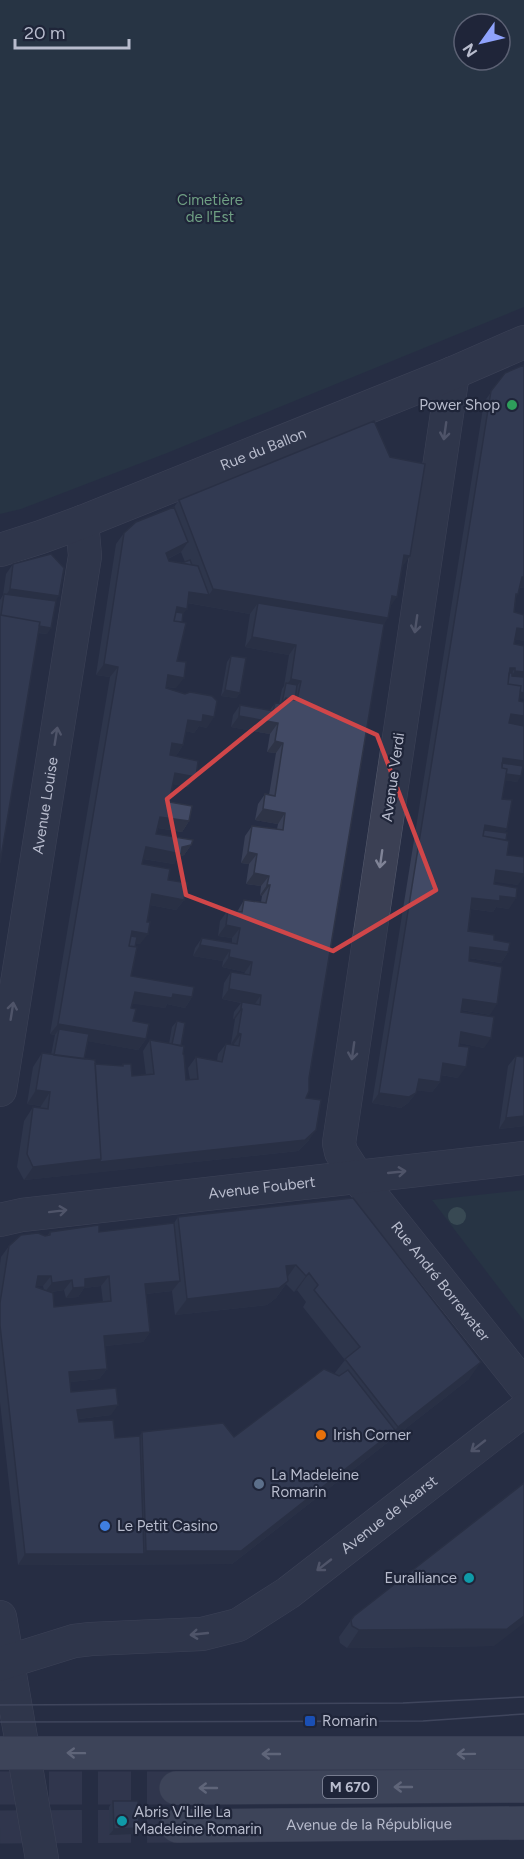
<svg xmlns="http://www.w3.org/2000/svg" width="524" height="1859" font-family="Figtree,sans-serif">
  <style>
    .green { fill: #283c45; fill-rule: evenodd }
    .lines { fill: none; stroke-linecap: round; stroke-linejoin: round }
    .primary-tunnel { stroke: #3c4259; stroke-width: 33; stroke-dasharray: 33 16; stroke-linecap: butt }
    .minor-casing { stroke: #565b6e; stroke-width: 34 }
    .tertiary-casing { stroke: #565b6e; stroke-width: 34 }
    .primary-casing { stroke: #44495d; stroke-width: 34 }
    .minor { stroke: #3b4054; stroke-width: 33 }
    .tertiary { stroke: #3b4054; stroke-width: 33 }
    .primary { stroke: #595f74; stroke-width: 33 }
    .tram { stroke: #5d637b; stroke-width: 1.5 }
    .tree { fill: #4e6c67 }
    .wall { fill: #394057; fill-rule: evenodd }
    .shaded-wall { fill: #2e3447 }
    .building { fill: #424a65; stroke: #2e3447; stroke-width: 1.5; fill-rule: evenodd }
    .oneway { stroke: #808497 }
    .oneway2 { stroke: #a5a9bb }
    .marked { fill: none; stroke: #d04649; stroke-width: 4.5; stroke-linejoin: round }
    .leisure-dot { fill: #2e9e5b; stroke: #1f2539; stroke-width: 2 }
    .food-dot { fill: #e8710a; stroke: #1f2539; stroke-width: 2 }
    .service-dot { fill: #5c6f8a; stroke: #1f2539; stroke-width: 2 }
    .shop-dot { fill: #3f7fe0; stroke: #1f2539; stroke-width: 2 }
    .culture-dot { fill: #0f9aa8; stroke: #1f2539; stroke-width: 2 }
    .transit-dot { fill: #1a4fb4; stroke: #1f2539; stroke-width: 2 }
    .labels { text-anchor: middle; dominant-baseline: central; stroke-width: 4.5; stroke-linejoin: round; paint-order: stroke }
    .shield { fill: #1f2539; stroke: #8a8fa1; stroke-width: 1.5 }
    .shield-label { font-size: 14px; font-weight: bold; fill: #b8bccd }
    .park-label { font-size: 15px; fill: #6f9f83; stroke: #1f2539 }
    .poi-label { font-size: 15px; fill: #b8bccd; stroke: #1f2539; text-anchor: start }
    .street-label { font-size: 15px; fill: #b8bccd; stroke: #1f2539 }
  </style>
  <rect width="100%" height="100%" fill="#262d44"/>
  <path class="green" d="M0,0H524V307L167,453L21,509L0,514ZM464,24H500V60H464Z
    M524,1190V1321L432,1200Z"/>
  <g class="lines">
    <path class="primary-tunnel" d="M0,1788H176
      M0,1827L177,1826"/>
    <defs>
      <g id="minor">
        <path id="s1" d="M453,373L339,1143L341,1152L357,1177L524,1386"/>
        <path id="s2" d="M0,1090L85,556L82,522"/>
        <path id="s3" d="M0,1220L22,1215L524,1158"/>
        <path d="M0,1617L42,1859"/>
      </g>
      <g id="tertiary">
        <path id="s4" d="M0,550L41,537L82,522L453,373L524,342"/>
        <path id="s5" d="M0,1664L74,1641L91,1639L202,1634L238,1625L288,1593L524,1410"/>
      </g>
      <g id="primary">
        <path d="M0,1753H524"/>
        <path d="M176,1788L524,1786"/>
        <path id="s6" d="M177,1826L524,1823"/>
      </g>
    </defs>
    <use href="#minor" class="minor-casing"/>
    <use href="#tertiary" class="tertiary-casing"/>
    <use href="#primary" class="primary-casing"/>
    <use href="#minor" class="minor"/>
    <use href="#tertiary" class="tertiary"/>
    <use href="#primary" class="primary"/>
    <path class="tram" d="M0,1705L403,1703L524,1697
      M0,1722L423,1721L524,1714"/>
  </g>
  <circle class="tree" cx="457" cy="1216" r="9"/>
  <path class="wall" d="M524,365V588H519L516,597L514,612L524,615V641L515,639L514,644L519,698L522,771L517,782L505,780L502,799L507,829L504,833L506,840L507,855L518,885L495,881L494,884L509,909L496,907L493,912L471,909L468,931L494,940L508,952L501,963L469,958V961L490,1015L461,1010V1012L484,1048L460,1043L458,1078L441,1075L440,1082L432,1092L416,1090V1093L408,1103L401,1108L372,1103L484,402L505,373Z
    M179,500L402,568L384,624L306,1098L309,1140L298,1151L24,1180L17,1167L24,1121L33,1107L40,1108L41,1106L27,1104L33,1067L42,1053L51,1055L55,1035L50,1034L110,677L96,675L116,544L124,533L174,507ZM181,552L185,562L182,563L169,561L168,559ZM187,603L250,614L245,647L289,655L284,686L282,689L279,704L275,703L270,710L240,705L233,715L231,727L270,734L267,752L276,753L269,795L265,794L258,804L255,820L278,824L277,829L252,826L245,836L241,863L249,864L246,884L261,886L260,895L262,896L261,902L244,900L237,912L228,910L220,921L218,936L232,938V943L202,938L195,948L193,956L223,961L222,967L245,972L244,974L231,972L224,983L222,999L241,1003L234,1012L233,1019H235L231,1044H234V1045L226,1044L218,1054L217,1061L196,1057L188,1068L190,1080H186L181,1046L177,1021L172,1027L169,1044L150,1040L143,1051L146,1075L132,1076L123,1064L121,1066L95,1064L84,1059L88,1041L138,1050L146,1039L133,1021L131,1008L132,1003L165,1008L167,1004L185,1008L192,997L131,976L135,943L140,944L150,905L176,910L184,900L168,880L142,864L143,859L174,864L179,857L184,855L191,845L156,834L158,828L182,832L189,821L169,802L173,784L188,787L170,754L176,756L183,745L186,731L194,733L199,726L207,728L166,688L167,687L176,688L177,661L182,622L183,613Z
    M13,564L56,601L47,634L38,633L0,863V600L3,595L6,574Z
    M231,656L240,693L236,698L221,696L227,662Z
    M516,1056L524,1126L499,1129L508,1066Z
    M353,1198L469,1379L232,1564L18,1565L0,1402V1265L1,1257L9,1246L47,1236L50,1232H99L174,1223L178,1217ZM286,1284L294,1292L297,1290L306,1302L303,1307L345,1360L334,1374L234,1437L142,1432L140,1436L115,1438L79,1422V1419L111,1415L71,1392L70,1382L99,1379L107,1369L105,1346L143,1342L150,1332L146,1294L172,1291L175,1315L267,1305L276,1298ZM36,1286H43L44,1290L36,1287ZM101,1286L103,1302L54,1307L52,1292L64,1290L66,1298L78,1297L84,1288Z
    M354,1616L494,1646L347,1648L340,1643L339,1637Z
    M113,1801L139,1828L135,1834L109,1835V1807Z"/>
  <path class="shaded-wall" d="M188,542L181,552L159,563L166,553Z
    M404,555L410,556L398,573Z
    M522,577H524V588L514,587Z
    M10,589L59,596L52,606L3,600Z
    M213,589L388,618L377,635L258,603L250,614L182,602L189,592L209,595Z
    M392,596L397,597L385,614Z
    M177,607L187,609L179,619L172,618Z
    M0,620L51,628L47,634L0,626Z
    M517,628L524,629V641L509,638Z
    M252,637L296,645L289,655L245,647Z
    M104,664L118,667L110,677L96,675Z
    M510,668H515L508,679Z
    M515,671L524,672V684L508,681Z
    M168,675L184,678L176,688L161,686Z
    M291,679L301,681L293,691L285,687Z
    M504,689L524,693V699L500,695Z
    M225,690L240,693L236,698L221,696Z
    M511,714L524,716V728L503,724Z
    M203,715L214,717L207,728L199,726L194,733L181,730L188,720Z
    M239,716L278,723L270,734L231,727Z
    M275,741L283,743L276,753L267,752Z
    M172,743L183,745L176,756L165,753Z
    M503,758L524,761V768L521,772L500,762Z
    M175,773L196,777L188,787L167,783Z
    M498,773L521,776L517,782L494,779Z
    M263,809L285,813L278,824L255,820Z
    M160,817L189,821L182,832L153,827Z
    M485,825L507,829L500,839L481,836Z
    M191,845L184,855L179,857L174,864L138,858L146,847H182Z
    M248,852L257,854L249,864L241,863Z
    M496,870L524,874V876L518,885L489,881Z
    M254,873L269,876L261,886L246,884Z
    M267,885H270L262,896L260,895Z
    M152,894L184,900L176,910L145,904Z
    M500,896L516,898L509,909L496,907L493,912L465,908L472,898Z
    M226,925L240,928L232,938L218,936Z
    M132,931L148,934L140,944L127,942Z
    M200,945L230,950L223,961L193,956Z
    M470,947L508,952L501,963L463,957Z
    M229,957L252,962L245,972L222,967Z
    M229,989L261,995L254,1005L222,999Z
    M135,992L173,994L192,997L185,1008L167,1004L165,1008L127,1003Z
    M463,999L497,1004L490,1015L456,1009Z
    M241,1008L242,1009L235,1019H233Z
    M58,1024L146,1039L138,1050L58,1036L59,1029L55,1035L50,1034Z
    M461,1032L491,1038L484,1048L454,1042Z
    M238,1033L241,1034L234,1044H231Z
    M443,1063L466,1067L458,1078L436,1074Z
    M419,1079L440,1082L432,1092L411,1090Z
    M36,1090L50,1092L41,1106L27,1104Z
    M379,1093H416L408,1103L401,1108L372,1103Z
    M524,1116V1126L499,1129L506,1118Z
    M316,1130L309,1140L298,1151L92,1173L99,1162Z
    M101,1159L92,1173L24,1180L33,1167Z
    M296,1265L284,1282L286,1266Z
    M309,1273L297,1290L294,1292L306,1276Z
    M38,1276H51L43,1286H31Z
    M109,1276L101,1286L84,1288L78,1297L66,1298L73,1288L85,1279Z
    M72,1280L64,1290L44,1293L52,1283Z
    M180,1281L172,1291L137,1295L145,1284Z
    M288,1281L276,1298L267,1305L175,1315L187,1299Z
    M150,1332L143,1342L96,1347L104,1336Z
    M481,1362L469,1379L232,1564L18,1565L25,1554H144L146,1551L395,1430L398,1427Z
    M107,1369L99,1379L62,1383L69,1372Z
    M118,1405L111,1415L70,1420L77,1410Z
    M524,1616V1623L494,1646L347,1648L359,1630Z
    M139,1828L135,1834L109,1835L114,1829Z"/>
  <path class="building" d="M524,365V577H522L518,594H516L514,612L524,615V629L517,628L514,644L524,646V672L515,671V668H510L508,684L521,686L519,701L524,702V716L511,714L509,723L524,726V761L503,758L502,768L507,769L502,799L512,800L507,829L485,825L483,836L509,841L507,855L524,857V874L496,870L494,884L517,888L516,898L500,896V901L472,898L468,931L494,935V940L510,943L508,952L470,947L469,961L502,967L497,1004L463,999L461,1012L494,1017L491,1038L461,1032L459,1046L469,1047L466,1067L443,1063L440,1082L419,1079L416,1093L409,1097L379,1093L491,391L505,373Z
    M374,421L390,457L425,464L410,556L404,555L397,597L392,596L388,618L213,589L179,500Z
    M174,507L188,542L166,553L169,561L198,566L209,595L189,592L187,609L177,607L174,621L186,623L177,661L186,662L184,678L168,675L166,688L185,694L190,692L212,696L217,701L214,717L203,715L202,722L188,720L183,745L172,743L170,755L198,761L196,777L175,773L169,802L192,806L189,821L160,817L156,834L193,840L191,845L182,847L181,854L146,847L142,864L170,869L168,880L187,883L184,900L152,894L147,922H150L148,934L132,931L129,946L137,947L131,976L194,987L192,997L173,994L172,998L135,992L131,1008L136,1009L133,1021L149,1024L146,1039L58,1024L118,667L104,664L124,533L136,522Z
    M51,554L64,568L59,596L10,589L13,564Z
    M190,560L192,565L182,563Z
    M4,594L56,601L51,628L39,626L40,622L1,615Z
    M258,603L384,624L309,1078V1091L306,1098L321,1100L316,1130L305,1140L99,1162L101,1159L95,1064L123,1066V1064H131L132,1076L154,1074L150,1040L184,1046L183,1054L184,1055L186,1080L198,1079L196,1057L222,1062L226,1044L239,1046L241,1034L238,1033L242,1009L241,1008L242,1002L260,1005L261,995L229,989L231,972L250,975L252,962L229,957L230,950L200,945L202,938L237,944L240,928L226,925L228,910L242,912L244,900L266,903L270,885H267L269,876L254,873L257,854L248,852L252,826L283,830L285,813L263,809L265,794L275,796L283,743L275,741L278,723L239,716L240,705L273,711L275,703L285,704L286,698L297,700L301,681L291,679L296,645L252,637Z
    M176,612L183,613L182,622L174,621Z
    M0,615L40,622L0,863Z
    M231,656L246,658L240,693L225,690Z
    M509,673H512V676L524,677V693L520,692L521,686L508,684Z
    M286,683L297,685L295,700L286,698L282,703Z
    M502,763L523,766L521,776L506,774L507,769L502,768Z
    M484,830L507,833L506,840L483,836Z
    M131,936L137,937L135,947L129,946Z
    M177,1021L185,1023L181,1046L172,1044Z
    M59,1029L89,1034L84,1059L54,1055Z
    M42,1053L95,1060L101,1159L33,1167L27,1154L33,1107L48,1109L50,1092L36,1090Z
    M516,1056L524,1057V1116L506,1118Z
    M353,1198L481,1362L398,1427L345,1359L360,1347L314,1290L318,1285L309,1273L306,1276L296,1265L286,1266L288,1281L279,1288L187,1299L178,1217Z
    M174,1223L180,1281L145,1284L150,1332L104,1336L107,1369L69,1372L71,1392L116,1388L118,1405L77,1410L79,1422L113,1420L115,1438L140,1436L144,1554H25L0,1325V1303L9,1246L21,1235L38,1233L45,1236L50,1235V1232L99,1225V1232ZM38,1276H51L52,1283L72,1280L73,1288L85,1287V1279L109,1276L111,1301L54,1307L53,1293L36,1287Z
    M324,1369L339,1376L348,1370L395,1430L241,1551H146L142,1432L223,1423L234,1437Z
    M524,1483V1616L507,1629L359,1630L352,1626L351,1620L354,1616Z
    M113,1801H138L139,1828L114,1829Z"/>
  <defs><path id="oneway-shaft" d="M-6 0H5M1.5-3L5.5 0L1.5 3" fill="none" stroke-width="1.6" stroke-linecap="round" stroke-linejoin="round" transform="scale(1.5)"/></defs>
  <g class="oneway">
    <use href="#oneway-shaft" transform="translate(445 431) rotate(98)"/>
    <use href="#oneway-shaft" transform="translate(416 624) rotate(98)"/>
    <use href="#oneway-shaft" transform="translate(56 736) rotate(-81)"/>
    <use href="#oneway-shaft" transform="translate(381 859) rotate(98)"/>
    <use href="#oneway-shaft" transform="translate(12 1011) rotate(-81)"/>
    <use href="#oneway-shaft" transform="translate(353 1051) rotate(98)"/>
    <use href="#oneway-shaft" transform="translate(397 1172) rotate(-6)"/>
    <use href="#oneway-shaft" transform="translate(58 1211) rotate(-7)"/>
    <use href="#oneway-shaft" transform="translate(478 1446) rotate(142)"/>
    <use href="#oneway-shaft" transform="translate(324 1565) rotate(142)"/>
    <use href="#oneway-shaft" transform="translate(199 1634) rotate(174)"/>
  </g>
  <g class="oneway2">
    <use href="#oneway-shaft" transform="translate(76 1753) rotate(-179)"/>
    <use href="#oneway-shaft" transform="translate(271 1754) rotate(-180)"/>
    <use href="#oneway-shaft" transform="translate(466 1754) rotate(179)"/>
    <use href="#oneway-shaft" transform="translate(403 1787) rotate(180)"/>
    <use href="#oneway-shaft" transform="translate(208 1788) rotate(180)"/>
  </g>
  <path d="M0 0H524V1859H0ZM293,697L377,735L436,890L333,951L186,895L167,799Z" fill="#262d44" fill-opacity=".55" fill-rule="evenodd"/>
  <path class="marked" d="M293,697L377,735L436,890L333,951L186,895L167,799Z"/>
  <circle class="leisure-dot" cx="512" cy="405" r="6"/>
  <circle class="food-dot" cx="321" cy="1435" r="6"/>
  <circle class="service-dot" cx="259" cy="1484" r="6"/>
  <circle class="shop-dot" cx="105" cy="1526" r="6"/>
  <g class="culture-dot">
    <circle cx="469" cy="1578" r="6"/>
    <circle cx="122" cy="1821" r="6"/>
  </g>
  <rect class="transit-dot" x="304" y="1715" width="12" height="12" rx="3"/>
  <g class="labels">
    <rect class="shield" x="323" y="1776" width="54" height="22" rx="4.5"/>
    <g class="shield-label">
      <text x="350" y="1787">M 670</text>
    </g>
    <g class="park-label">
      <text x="210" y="200">Cimetière<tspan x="210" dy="17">de l'Est</tspan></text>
    </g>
    <g class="poi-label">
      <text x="500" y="405" text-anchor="end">Power Shop</text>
      <text x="333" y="1435">Irish Corner</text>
      <text x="271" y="1475">La Madeleine<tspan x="271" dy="17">Romarin</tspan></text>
      <text x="117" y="1526">Le Petit Casino</text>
      <text x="457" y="1578" text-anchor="end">Euralliance</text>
      <text x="322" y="1721">Romarin</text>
      <text x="134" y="1812">Abris V'Lille La<tspan x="134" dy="17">Madeleine Romarin</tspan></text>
    </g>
    <g class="street-label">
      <text stroke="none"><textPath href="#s4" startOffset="282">Rue du Ballon</textPath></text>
      <text transform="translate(393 777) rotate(-82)">Avenue Verdi</text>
      <text stroke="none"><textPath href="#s2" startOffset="288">Avenue Louise</textPath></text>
      <text stroke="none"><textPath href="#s3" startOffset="264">Avenue Foubert</textPath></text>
      <text stroke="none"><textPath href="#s1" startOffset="951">Rue André Borrewater</textPath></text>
      <text stroke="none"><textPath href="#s5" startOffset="430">Avenue de Kaarst</textPath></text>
      <text stroke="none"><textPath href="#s6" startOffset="192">Avenue de la République</textPath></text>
    </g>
  </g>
  <g transform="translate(482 42) rotate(236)"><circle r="28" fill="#1f2539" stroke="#5c6174" stroke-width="1.5"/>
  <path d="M0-4.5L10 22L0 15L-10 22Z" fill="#8fa3fc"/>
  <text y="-9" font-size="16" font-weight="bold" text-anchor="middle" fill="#b8bccd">N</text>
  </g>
  <path d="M15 39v9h114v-9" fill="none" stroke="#b8bccd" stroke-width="3"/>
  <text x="24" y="39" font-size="18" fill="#b8bccd" stroke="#1f2539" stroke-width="4.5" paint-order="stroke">20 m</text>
</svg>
